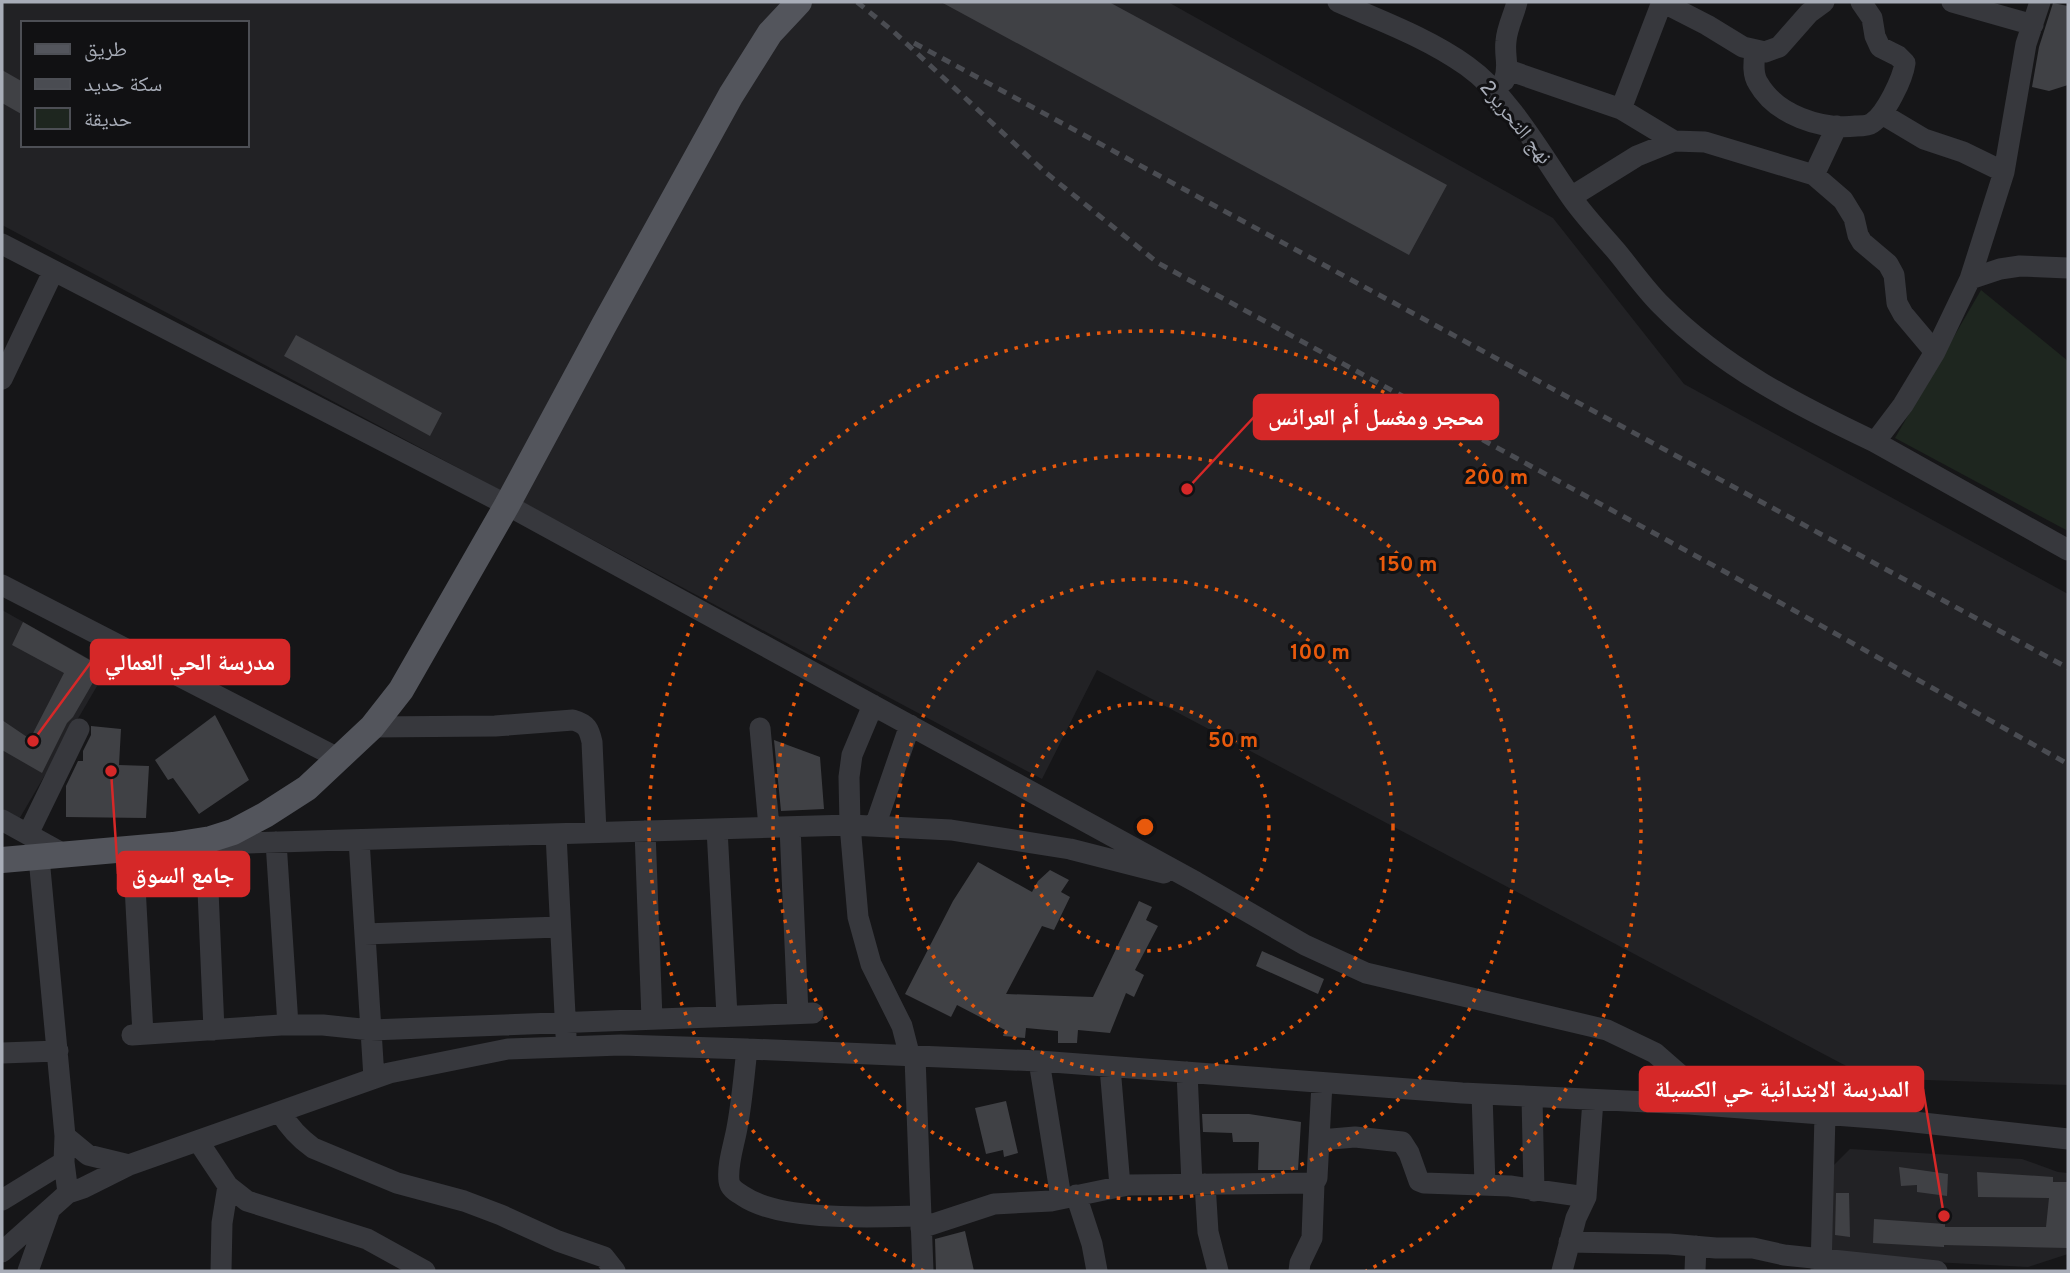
<svg xmlns="http://www.w3.org/2000/svg" width="2070" height="1273" font-family="Overpass,'Noto Naskh Arabic',sans-serif">
  <style>
    .built { fill: #222225; fill-rule: evenodd }
    .green { fill: #1e261f }
    .building { fill: #404145 }
    .lines { fill: none; stroke-linecap: round; stroke-linejoin: round }
    .minor { stroke: #37383d; stroke-width: 21 }
    .major { stroke: #53555c; stroke-width: 26 }
    .rail { stroke: #4a4c52; stroke-width: 5; stroke-dasharray: 9 7; stroke-linecap: butt }
    .ring { fill: none; stroke: #e8590c; stroke-width: 3.5; stroke-dasharray: 3.5 7 }
    .labels { text-anchor: middle; dominant-baseline: central; stroke-width: 6; stroke-linejoin: round; paint-order: stroke }
    .street-label { font-size: 21px; fill: #a8adb8; stroke: #111113 }
    .centre { fill: #e8590c; stroke: #111113; stroke-width: 3.5 }
    .ring-label { font-size: 21px; text-anchor: middle; font-weight: bold; fill: #e8590c; stroke: #111113; stroke-width: 6; stroke-linejoin: round; paint-order: stroke }
    .leader { fill: none; stroke: #d62828; stroke-width: 2.5 }
    .callout-dot { fill: #d62828; stroke: #111113; stroke-width: 2.5 }
    .callout { fill: #d62828; stroke: #d62828; stroke-width: 2.5 }
    .callout-label { font-size: 23px; text-anchor: middle; font-weight: bold; fill: #fff }
  </style>
  <rect width="100%" height="100%" fill="#161618"/>
  <path class="built" d="M2,2H1168L1553,218L1684,384L2068,594V1085L1869,1078L1097,670L1042,779L2,225ZM23,23H247V145H23Z
    M2,610L107,669L18,821L2,812Z
    M1850,1149L2022,1159L2058,1172L2068,1173V1254L2028,1267L1819,1256L1821,1178Z"/>
  <path class="green" d="M1981,290L2068,361V531L1895,438Z"/>
  <path class="building" d="M941,2H1109L1447,185L1409,255Z
    M2053,3L2068,6V85L2049,91L2032,87L2039,47Z
    M2,70L23,82V115L2,103Z
    M296,335L442,413L430,436L284,356Z
    M23,622L102,667L73,717L67,723L42,773L2,750V720L30,739L64,673L12,645Z
    M215,715L249,780L199,814L173,778L168,780L155,760Z
    M91,726L121,729L119,765L149,766L146,818L66,817V786L78,761H83V751L91,735Z
    M774,740L820,757L824,809L781,811Z
    M978,862L1032,892L1038,881L1050,870L1069,880L1061,892L1070,897L1054,930L1042,926L1006,994L1093,997L1139,901L1152,907L1146,920L1158,926L1135,970L1144,975L1134,997L1126,993L1110,1033L1078,1030L1077,1043H1058V1031L1026,1028L1025,1038L1003,1036L1005,1030L957,1005L951,1017L905,994L953,901Z
    M1262,951L1324,979L1318,994L1256,966Z
    M1006,1101L1018,1153L1004,1157L1003,1150L986,1154L975,1108Z
    M1202,1114H1249L1301,1122L1298,1170H1258L1259,1142H1233L1232,1133L1203,1132Z
    M1899,1167L1948,1174L1947,1196L1917,1192V1185L1901,1186Z
    M1977,1172L2053,1177V1182H2068V1248L1944,1245V1247L1873,1243L1874,1219L1945,1224V1227H2046L2049,1198L1978,1197Z
    M1836,1193H1849L1850,1237L1835,1235Z
    M965,1231L974,1271H936L935,1239Z"/>
  <g class="lines">
    <path class="minor" d="M1338,2C1381,21 1428,38 1467,66C1509,96 1540,152 1569,194C1583,215 1601,233 1617,252C1631,269 1645,289 1661,305C1722,367 1797,405 1875,442L1903,405L1935,352L1970,279L2004,172L2026,44L2040,2
      M1952,2L2033,25
      M1755,51C1754,61 1752,74 1758,83C1776,115 1821,130 1856,126C1861,126 1868,126 1872,123C1886,114 1903,78 1905,63L1898,56L1880,47L1875,36L1872,18L1861,2
      M1508,70L1621,109L1674,141L1705,142L1814,175L1843,200L1854,218L1858,235L1862,242L1888,264L1894,275L1897,303L1903,314L1935,352
      M1504,81C1510,66 1504,57 1506,41C1507,27 1514,15 1517,2
      M1621,109L1662,2L1707,25L1743,47L1765,52L1779,47L1809,13L1824,2
      M1882,114L1924,139L1963,152L2004,172
      M1814,175L1837,126
      M1571,197L1637,156L1674,141
      M2,244L507,505L1196,882L1305,945L1366,973L1607,1030L1655,1053L1679,1074L1689,1104L1887,1119L2068,1139
      M1970,279L2000,269L2020,266L2068,268
      M2,379L53,272
      M1875,442L2068,550
      M2,585L340,759
      M873,705L852,755L849,777L850,825L858,917L871,964L902,1026L910,1057
      M372,727L495,726L573,720C587,724 589,729 592,742L596,832
      M760,728L769,827
      M2,820L67,856
      M875,826L910,725
      M790,827L798,1014
      M717,829L727,1016
      M645,831L652,1019
      M28,834L79,729
      M556,834L566,1035
      M359,840L374,1078
      M276,842L288,1025
      M206,844L214,1030
      M210,844L850,825L951,830L1070,849L1164,873
      M133,849L143,1034
      M39,858L65,1136L64,1162L68,1193
      M365,934L560,927
      M132,1035L281,1025H323L371,1030L813,1013
      M747,1049C744,1075 742,1102 737,1128C734,1145 727,1164 729,1181C730,1189 737,1192 743,1196C781,1222 874,1217 921,1216
      M2,1053L58,1051
      M915,1057L923,1271
      M1039,1061L1061,1198
      M1110,1067L1120,1186
      M1187,1072L1192,1184
      M1482,1094L1485,1185
      M1532,1097L1534,1191
      M280,1112C289,1127 299,1138 313,1148L397,1183L464,1201L501,1215L558,1241L604,1257L615,1271
      M65,1136L88,1155L129,1165
      M1320,1140L1355,1137L1402,1142L1409,1153L1419,1181L1424,1183L1510,1186L1586,1197
      M198,1141L228,1186L247,1201L367,1239L425,1271
      M1205,1184L1208,1232L1218,1271
      M1076,1195L1092,1244L1097,1271
      M2,1200L64,1162
      M921,1228L994,1204L1051,1201L1128,1185L1314,1183L1317,1178L1322,1083
      M1569,1242L1669,1244L1716,1248H1753L1784,1255L1937,1271
      M2,1252L68,1193L83,1188L129,1165L389,1073L508,1049L621,1045L747,1049L1039,1061L1462,1093L1689,1104
      M1821,1269L1825,1115
      M28,1271L49,1212
      M221,1271L222,1223L228,1186
      M1299,1271L1300,1263L1312,1238L1314,1183
      M1562,1271L1576,1218L1586,1197L1593,1100
      M1695,1271L1696,1246"/>
    <path class="major" d="M2,860L173,845L211,839L233,832L265,815L307,788L372,727L401,690L507,505L604,325L731,95L770,33L799,2"/>
    <path class="rail" d="M857,2L894,32L1045,172L1158,263L1729,574L2068,764
      M914,43L2068,668"/>
  </g>
  <g class="ring">
    <circle cx="1145" cy="827" r="124"/>
    <circle cx="1145" cy="827" r="248"/>
    <circle cx="1145" cy="827" r="372"/>
    <path d="M924 1271A496 496 0 1 1 1366 1271"/>
  </g>
  <g class="labels">
    <g class="street-label">
      <text transform="translate(1515 123) rotate(51)">نهج التحرير2</text>
    </g>
  </g>
  <circle cx="1145" cy="827" r="10" class="centre"/>
  <g class="ring-label">
    <text x="1496" y="484">200 m</text>
    <text x="1408" y="571">150 m</text>
    <text x="1320" y="659">100 m</text>
    <text x="1233" y="747">50 m</text>
  </g>
  <path class="leader" d="M1187 489L1254 417M33 741L91 662M111 771L118 874M1944 1216L1923 1089"/>
  <g class="callout-dot">
    <circle cx="1187" cy="489" r="7"/>
    <circle cx="33" cy="741" r="7"/>
    <circle cx="111" cy="771" r="7"/>
    <circle cx="1944" cy="1216" r="7"/>
  </g>
  <g class="callout">
    <rect x="1254" y="395" width="244" height="44" rx="7"/>
    <rect x="91" y="640" width="198" height="44" rx="7"/>
    <rect x="118" y="852" width="131" height="44" rx="7"/>
    <rect x="1640" y="1067" width="283" height="44" rx="7"/>
  </g>
  <g class="callout-label">
    <text x="1376" y="425">محجر ومغسل أم العرائس</text>
    <text x="190" y="670">مدرسة الحي العمالي</text>
    <text x="183" y="883">جامع السوق</text>
    <text x="1782" y="1097">المدرسة الابتدائية حي الكسيلة</text>
  </g>
  <rect width="2070" height="1273" fill="none" stroke="#a8adb8" stroke-width="7"/>
  <rect x="21" y="21" width="228" height="126" fill="#111113" stroke="#4d4f55" stroke-width="2"/>
  <rect x="35" y="44" width="35" height="10" fill="#53555c" stroke="#4d4f55" stroke-width="2"/>
  <text x="84" y="56" font-size="21" fill="#a8adb8">طريق</text>
  <rect x="35" y="79" width="35" height="10" fill="#4a4c52" stroke="#4d4f55" stroke-width="2"/>
  <text x="84" y="91" font-size="21" fill="#a8adb8">سكة حديد</text>
  <rect x="35" y="108" width="35" height="21" fill="#1e261f" stroke="#4d4f55" stroke-width="2"/>
  <text x="84" y="126" font-size="21" fill="#a8adb8">حديقة</text>
</svg>
